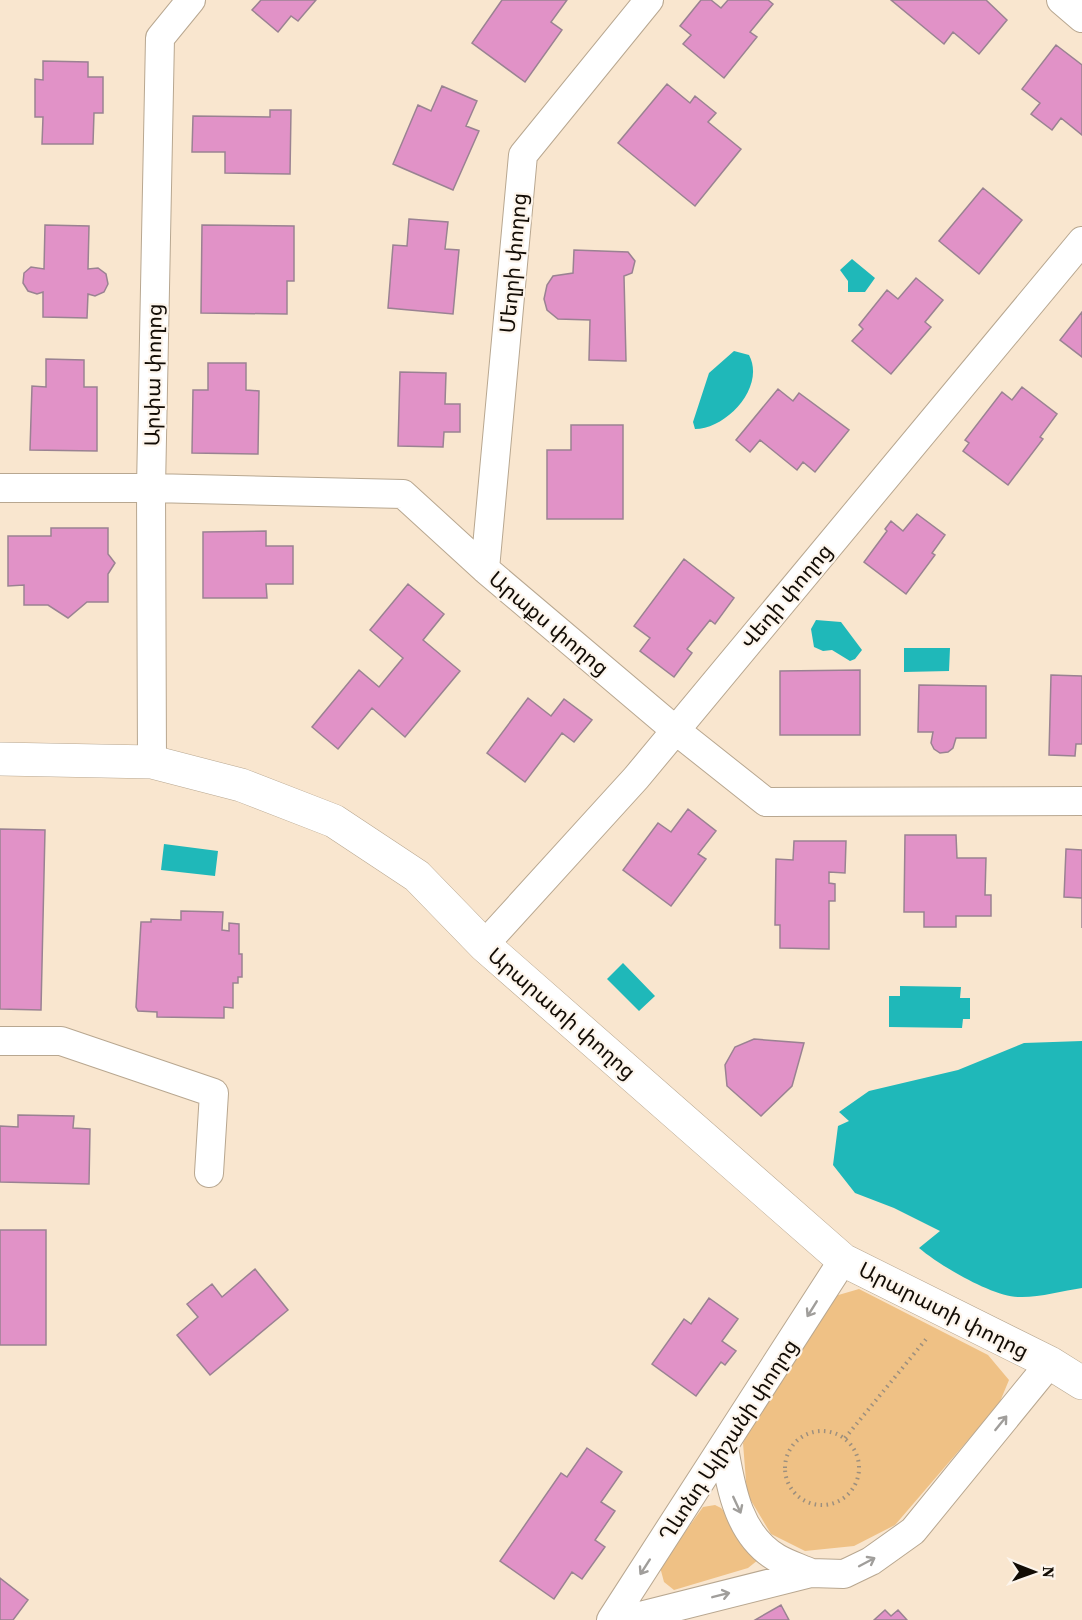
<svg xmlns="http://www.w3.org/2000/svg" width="1082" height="1620" font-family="'Source Serif 4','Noto Sans Armenian',serif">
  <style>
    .green { fill: #efc185 }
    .water { fill: #1fb8b9 }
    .building { fill: #e192c7; stroke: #9a8292; stroke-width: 1.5 }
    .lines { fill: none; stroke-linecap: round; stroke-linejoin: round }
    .minor-casing { stroke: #b8a790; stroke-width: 30 }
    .tertiary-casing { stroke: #b8a790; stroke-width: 34 }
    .path { stroke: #9c8f7e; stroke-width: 4; stroke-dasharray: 1.5 4.5; stroke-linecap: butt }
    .minor { stroke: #fff; stroke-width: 28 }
    .tertiary { stroke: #fff; stroke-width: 33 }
    .oneway { stroke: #a09e9b }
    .labels { text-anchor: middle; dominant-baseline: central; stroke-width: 4.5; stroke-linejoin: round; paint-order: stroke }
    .street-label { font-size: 21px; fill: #120c05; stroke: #fdf5ec }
  </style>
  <rect width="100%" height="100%" fill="#f9e6cf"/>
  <path class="green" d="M859,1289L988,1355L1009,1380L999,1404L895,1525L854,1546L805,1551L771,1534L747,1494L743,1443L762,1406L835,1296Z
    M715,1505L721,1508L754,1546L758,1560L748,1568L674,1590L664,1582L660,1567L703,1507Z"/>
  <path class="water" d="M852,259L875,278L865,292H848V281L840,270Z
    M734,351L749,355C766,387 726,429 695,429L693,422L709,373Z
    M816,620L841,622L862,650L855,659L850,661L832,650L823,651L814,647L811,629Z
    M904,648H950L949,671L904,672Z
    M164,844L218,851L215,876L161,870Z
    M623,963L655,996L639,1011L607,979Z
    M900,986L961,987L960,998H970V1019H963L962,1028L889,1027V996H900Z
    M1082,1041V1288C1062,1291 1038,1298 1018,1297C991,1296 939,1265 919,1248L940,1231L894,1208L855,1193L833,1165L838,1126L849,1121L839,1112L869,1091L958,1070L1024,1043Z"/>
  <path class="building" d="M261,0H316L298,21L291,16L278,32L252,10Z
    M502,0H567L551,22L562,30L525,82L472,43Z
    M701,0H711L721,8L728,0H768L773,4L750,32L757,37L724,78L683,44L691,35L680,26Z
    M891,0H986L1007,20L979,54L953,32L944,44Z
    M1056,45L1082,65V135L1061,118L1052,130L1031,114L1040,103L1022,89Z
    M43,61L88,62V77H103V113H94L93,144H42L43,117H35V79L43,80Z
    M667,84L690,103L695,96L716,113L708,122L741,149L695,206L618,143Z
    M442,86L477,101L466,126L479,131L453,190L393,164L418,105L431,111Z
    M270,110H291L290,174L225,173V152H192L193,116L270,117Z
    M983,188L1022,220L979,274L939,241Z
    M409,219L448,222L445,249L459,250L453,314L388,308L393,245L407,246Z
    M45,225L89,226L88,269L98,268L106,274L108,284L104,292L95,296L88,294L87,318L43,317V292L37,294L28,291L23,283L24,273L31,267L44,269Z
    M202,225L294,226V281H287V314L201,313Z
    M574,250L628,252L635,261L632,273L624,276L626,361L589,360L590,320L558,319L547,310L544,299L547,285L553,276L573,273Z
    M916,278L943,300L925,322L931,327L891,374L852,341L863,329L859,325L887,290L898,299Z
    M1082,312V357L1060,340Z
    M46,359L84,360V387H97V451L30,450L32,386L46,387Z
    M208,363H246V390L259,391L258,454L192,453L193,390H208Z
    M400,372L446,373L445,404H460V432H444L443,447L398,446Z
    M1022,387L1057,414L1040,437L1043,439L1008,485L963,451L969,443L965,440L1002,392L1012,400Z
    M778,389L793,401L799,393L849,430L815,472L803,462L797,470L760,440L750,452L736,440Z
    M571,425H623V519H547V450H571Z
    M917,514L945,535L932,553L935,555L906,594L864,562L887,531L885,529L891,521L903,531Z
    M51,528H108V554L115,563L108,574V602H87L68,618L48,605H24V585L8,586V536H51Z
    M266,531V546H293V584H266L267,598H203V532Z
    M684,559L734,598L715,624L710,620L687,649L692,653L674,677L640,651L650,638L634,626Z
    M408,584L444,614L423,640L460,671L405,737L372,708L338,749L312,727L359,670L379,687L403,658L370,630Z
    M860,670V735H780V671Z
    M1051,675L1082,676V744H1076L1075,756L1049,755Z
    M919,685L986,686V738H956L953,748L948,752L940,753L934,749L931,743L933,732H918Z
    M528,698L551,716L564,699L592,720L574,742L562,733L525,782L487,753Z
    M688,809L716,831L698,854L706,859L671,906L623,870L658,823L671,832Z
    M0,829L45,830L41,1010L0,1009Z
    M905,835H956L957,858H986L985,895H991V916H956V927H924V912H904Z
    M794,841H846L845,873L829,872V883L835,884V901H829V949L780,948V925H775L776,859L793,860Z
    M1066,849L1082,850V928V898L1064,897Z
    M181,911L223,912L222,930L229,931V923L239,924V954H242V977H238V983H233V1008L224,1007V1018L157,1017V1012L138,1011L136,1007L141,922H151V919L181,920Z
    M754,1039L804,1043L792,1086L761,1116L727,1086L725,1065L735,1047Z
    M18,1115L74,1116L73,1128L90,1129L89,1184L0,1182V1126L18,1127Z
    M0,1230H46V1345H0Z
    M255,1269L288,1310L210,1375L177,1335L198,1317L187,1304L212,1284L222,1297Z
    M709,1298L738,1319L722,1341L736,1351L725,1365L721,1362L696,1396L652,1364L684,1319L691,1324Z
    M587,1448L622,1472L601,1502L615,1511L595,1540L605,1547L582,1579L572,1572L554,1599L500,1561L561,1473L567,1477Z
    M0,1578L28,1600L13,1620H0Z
    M781,1605L789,1620H755Z
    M885,1610L891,1616L898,1610L907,1620H874Z"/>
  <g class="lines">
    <defs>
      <path id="minor" d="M1061,0L1082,18
        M0,488H151L403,494L485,569L674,729L766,802L1082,801
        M485,569L523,155L649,0
        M152,762L151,488L160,38L191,0
        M484,945L636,778L1082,241
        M0,1041H61L214,1093L209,1173
        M724,1448C731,1488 738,1535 777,1558C787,1564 800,1568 811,1573
        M611,1620L843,1260
        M624,1620L811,1573L844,1574L871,1561L913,1531L1050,1363"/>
      <path id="tertiary" d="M0,759L152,762L241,785L334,821L417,876L484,945L843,1260L1050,1363L1082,1383"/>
    </defs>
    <use href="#minor" class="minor-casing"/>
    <use href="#tertiary" class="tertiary-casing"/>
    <path class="path" d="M785 1468a37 37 0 1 1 74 0a37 37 0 1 1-74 0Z
      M845,1438L927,1338"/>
    <use href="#minor" class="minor"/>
    <use href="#tertiary" class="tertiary"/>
  </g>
  <defs><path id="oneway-shaft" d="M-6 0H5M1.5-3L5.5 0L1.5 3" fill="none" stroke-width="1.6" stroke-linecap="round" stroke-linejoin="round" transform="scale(1.5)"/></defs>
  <g class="oneway">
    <use href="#oneway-shaft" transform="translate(812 1309) rotate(122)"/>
    <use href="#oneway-shaft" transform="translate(1001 1423) rotate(-51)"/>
    <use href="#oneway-shaft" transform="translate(737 1505) rotate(65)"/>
    <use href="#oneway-shaft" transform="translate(867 1562) rotate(-28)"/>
    <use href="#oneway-shaft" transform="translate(645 1567) rotate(123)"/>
    <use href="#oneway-shaft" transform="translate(721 1595) rotate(-14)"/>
  </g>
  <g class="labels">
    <g class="street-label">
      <text transform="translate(513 263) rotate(-85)">Մեղրի փողոց</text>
      <text transform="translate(153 375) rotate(-89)">Արփա փողոց</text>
      <text transform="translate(786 596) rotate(-50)">Վեդի փողոց</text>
      <text transform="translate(549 623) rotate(40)">Արաքս փողոց</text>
      <text transform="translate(562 1013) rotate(41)">Արարատի փողոց</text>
      <text transform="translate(944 1310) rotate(27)">Արարատի փողոց</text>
      <text transform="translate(728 1440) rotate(-57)">Ղևոնդ Ալիշանի փողոց</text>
    </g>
  </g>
  <g transform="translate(1034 1572) rotate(91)" stroke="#fdf5ec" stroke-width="4.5" paint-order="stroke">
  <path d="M0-4.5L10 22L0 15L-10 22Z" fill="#120c05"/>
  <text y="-9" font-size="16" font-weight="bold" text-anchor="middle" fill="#120c05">N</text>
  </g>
</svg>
